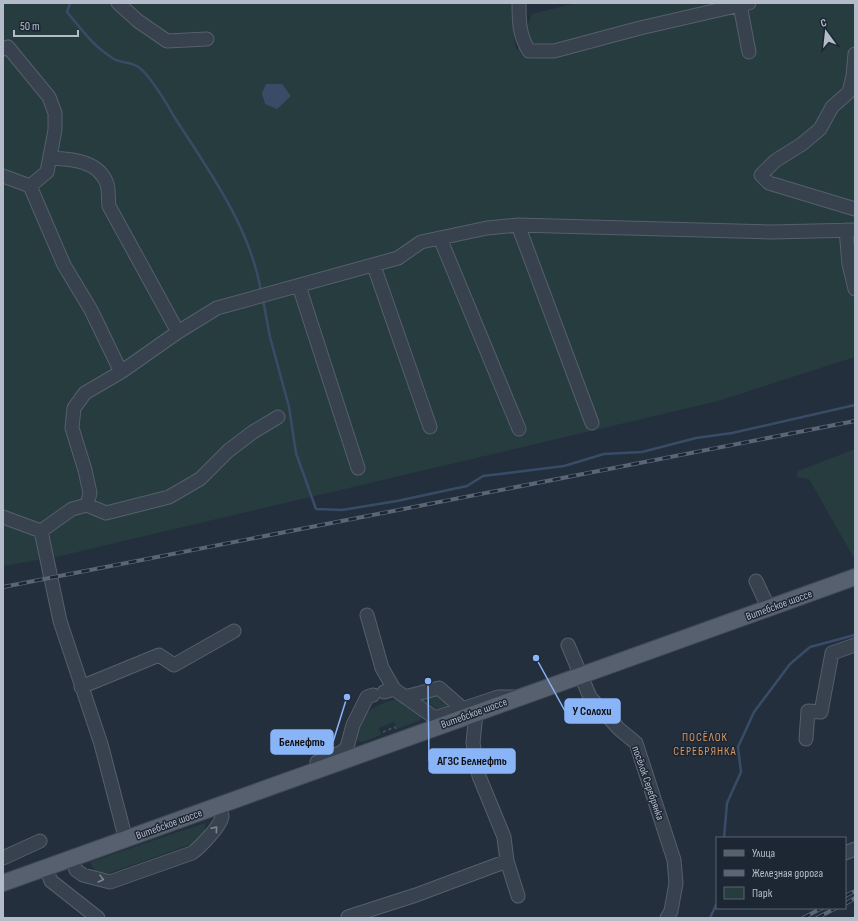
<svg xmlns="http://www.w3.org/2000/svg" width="858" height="921" font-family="'Sofia Sans Condensed',sans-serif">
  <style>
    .green { fill: #263c3f }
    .water { fill: #394c67 }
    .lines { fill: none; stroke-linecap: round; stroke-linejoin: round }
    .stream { stroke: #394c67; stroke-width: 2.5 }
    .minor-casing { stroke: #565f6c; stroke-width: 15 }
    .major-casing { stroke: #414a57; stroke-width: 18 }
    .path { stroke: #44595c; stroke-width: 1.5; stroke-dasharray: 3 3; stroke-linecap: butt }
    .minor { stroke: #38414e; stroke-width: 13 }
    .major { stroke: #56606e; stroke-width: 16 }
    .rail-casing { stroke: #5a6575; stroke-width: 4 }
    .rail { stroke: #1d2633; stroke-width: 2.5; stroke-dasharray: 8; stroke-linecap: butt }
    .oneway { stroke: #7c8592 }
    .labels { text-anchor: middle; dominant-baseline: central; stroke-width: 3; stroke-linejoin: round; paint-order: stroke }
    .street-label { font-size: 11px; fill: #b4bcc9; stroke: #1d2633 }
    .neighbourhood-label { font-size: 12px; letter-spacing: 1px; fill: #d59563; stroke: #1d2633 }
    .leader { fill: none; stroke: #8ab4f8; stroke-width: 1.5 }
    .callout-dot { fill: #8ab4f8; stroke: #1d2633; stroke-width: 1.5 }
    .callout { fill: #8ab4f8; stroke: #8ab4f8; stroke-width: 1.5 }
    .callout-label { font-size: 12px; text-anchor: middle; font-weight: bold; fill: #111 }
  </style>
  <rect width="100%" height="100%" fill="#242f3e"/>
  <path class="green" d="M3,3H517C519,16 511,40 517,50L532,14L576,3H855V357L718,401L60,556L3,566Z
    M855,449V560L809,479L796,477L798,471Z
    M434,692L445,700L447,708L439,710L416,696Z
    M396,699L409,703L421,714V720L397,729L394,722L379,728L381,735L362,742L358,741C350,715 377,705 396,699Z
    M205,823C206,832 201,837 194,843L110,873L96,872L90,862Z"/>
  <path class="water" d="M266,84H282L291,96L277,109L265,104L262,93Z"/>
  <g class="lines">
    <path class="stream" d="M70,3L67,12C81,29 94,47 114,59C121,63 130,62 137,66C150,74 167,104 175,118C209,171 250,227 261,291
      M263,300L270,337L289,407L296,453L316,509L342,510L397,501L467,486L483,476L564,466L604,454L642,452L696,438L732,433L855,405
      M724,838L727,803L741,772L738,747L754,712L790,664L810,647L855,635
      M710,918L717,903"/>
    <defs>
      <path id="minor" d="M118,3L138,21L167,41L207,39
        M519,3C519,21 519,35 529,51H554L640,28L749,3
        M740,5L749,52
        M3,49L8,47L49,97L55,113V130L47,172L30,186
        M855,54L853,76L849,92L832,107L820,129L802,144L775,161L761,175L769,183L855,209
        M50,158C70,159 99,160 107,184C109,190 108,199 109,206L178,332
        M3,176L30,186L64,265L91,310L121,372
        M518,225L592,423
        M846,230L849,264L855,289
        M440,238L519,429
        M374,266L430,427
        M299,286L358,468
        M87,505L106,513L169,497L200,479L228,451L253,432L278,417
        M3,517L41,531
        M41,531L72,509L87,505L90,493L85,470L72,428L74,408L85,393L121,372L178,332L217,308L398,258L421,242L487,228L518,225L772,232L855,230
        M41,531L60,621L101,744L126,840
        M756,581L769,609
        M367,615L382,668L394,689
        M568,645L590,697L619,729L636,743L674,860L676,883L671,911L667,918
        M81,687L159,655L174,665L234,631
        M384,692L394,689L435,718L498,697H515
        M405,697L439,688L463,709
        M476,713L473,743L479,776L504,837L507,861L518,896
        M806,739L808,711L821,712L832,653L855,645
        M317,762L342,752L347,747L353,725L367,697L373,695
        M845,853L855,849
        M3,858L40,841
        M72,858L76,870L83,875L110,882L192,853C199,848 222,825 222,816C221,813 219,809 218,806
        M46,868L51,881L98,918
        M348,917L416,895L507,861"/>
      <path id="major" d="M3,883L855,577"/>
    </defs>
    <use href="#minor" class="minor-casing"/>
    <use href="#major" class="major-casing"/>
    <path class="path" d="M383,732L395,727L396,730"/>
    <use href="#minor" class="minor"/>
    <use href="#major" class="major"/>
    <defs>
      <path id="rail" d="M3,587L855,421
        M845,896L855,891
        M845,904L855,898
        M803,918L822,908
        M817,918L836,908"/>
    </defs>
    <use href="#rail" class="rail-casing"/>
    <use href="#rail" class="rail"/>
  </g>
  <defs><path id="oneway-chevron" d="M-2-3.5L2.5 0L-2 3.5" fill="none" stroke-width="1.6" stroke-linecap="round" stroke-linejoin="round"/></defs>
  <g class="oneway">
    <use href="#oneway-chevron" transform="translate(215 829) rotate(-49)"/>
    <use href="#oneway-chevron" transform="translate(101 879) rotate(14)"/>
  </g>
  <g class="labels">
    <g class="street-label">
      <text transform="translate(779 605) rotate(-20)">Витебское шоссе</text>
      <text transform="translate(474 713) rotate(-20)">Витебское шоссе</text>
      <text transform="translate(648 783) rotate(71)">посёлок Серебрянка</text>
      <text transform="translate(169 824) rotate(-20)">Витебское шоссе</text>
    </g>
    <g class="neighbourhood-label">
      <text x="705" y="737">ПОСЁЛОК<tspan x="705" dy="14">СЕРЕБРЯНКА</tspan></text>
    </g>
  </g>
  <path class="leader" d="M536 658L565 711M347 697L333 742M428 681L429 761"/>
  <g class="callout-dot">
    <circle cx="536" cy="658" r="4"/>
    <circle cx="347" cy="697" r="4"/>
    <circle cx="428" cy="681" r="4"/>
  </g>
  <g class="callout">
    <rect x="565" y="699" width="55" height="24" rx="4"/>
    <rect x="271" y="730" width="62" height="24" rx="4"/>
    <rect x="429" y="749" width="86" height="24" rx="4"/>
  </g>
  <g class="callout-label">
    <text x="592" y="715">У Солохи</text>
    <text x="302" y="746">Белнефть</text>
    <text x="472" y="765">АГЗС Белнефть</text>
  </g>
  <rect width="858" height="921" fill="none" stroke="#b4bcc9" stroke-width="8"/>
  <rect x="716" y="837" width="130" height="72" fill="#1d2633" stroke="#59626f"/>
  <rect x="724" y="850" width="20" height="6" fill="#56606e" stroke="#59626f"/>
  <text x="752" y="857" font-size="12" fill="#b4bcc9">Улица</text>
  <rect x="724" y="870" width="20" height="6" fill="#5a6575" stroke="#59626f"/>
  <text x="752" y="877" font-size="12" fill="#b4bcc9">Железная дорога</text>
  <rect x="724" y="887" width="20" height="12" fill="#263c3f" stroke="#59626f"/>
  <text x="752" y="897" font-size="12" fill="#b4bcc9">Парк</text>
  <g transform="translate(826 32) rotate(345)" stroke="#1d2633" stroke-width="3" paint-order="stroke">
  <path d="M0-3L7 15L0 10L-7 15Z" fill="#b4bcc9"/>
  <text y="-6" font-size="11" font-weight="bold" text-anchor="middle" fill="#b4bcc9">С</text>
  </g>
  <path d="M14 30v6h64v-6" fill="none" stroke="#b4bcc9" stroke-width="2"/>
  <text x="20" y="30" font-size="12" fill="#b4bcc9" stroke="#1d2633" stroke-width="3" paint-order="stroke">50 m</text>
</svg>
